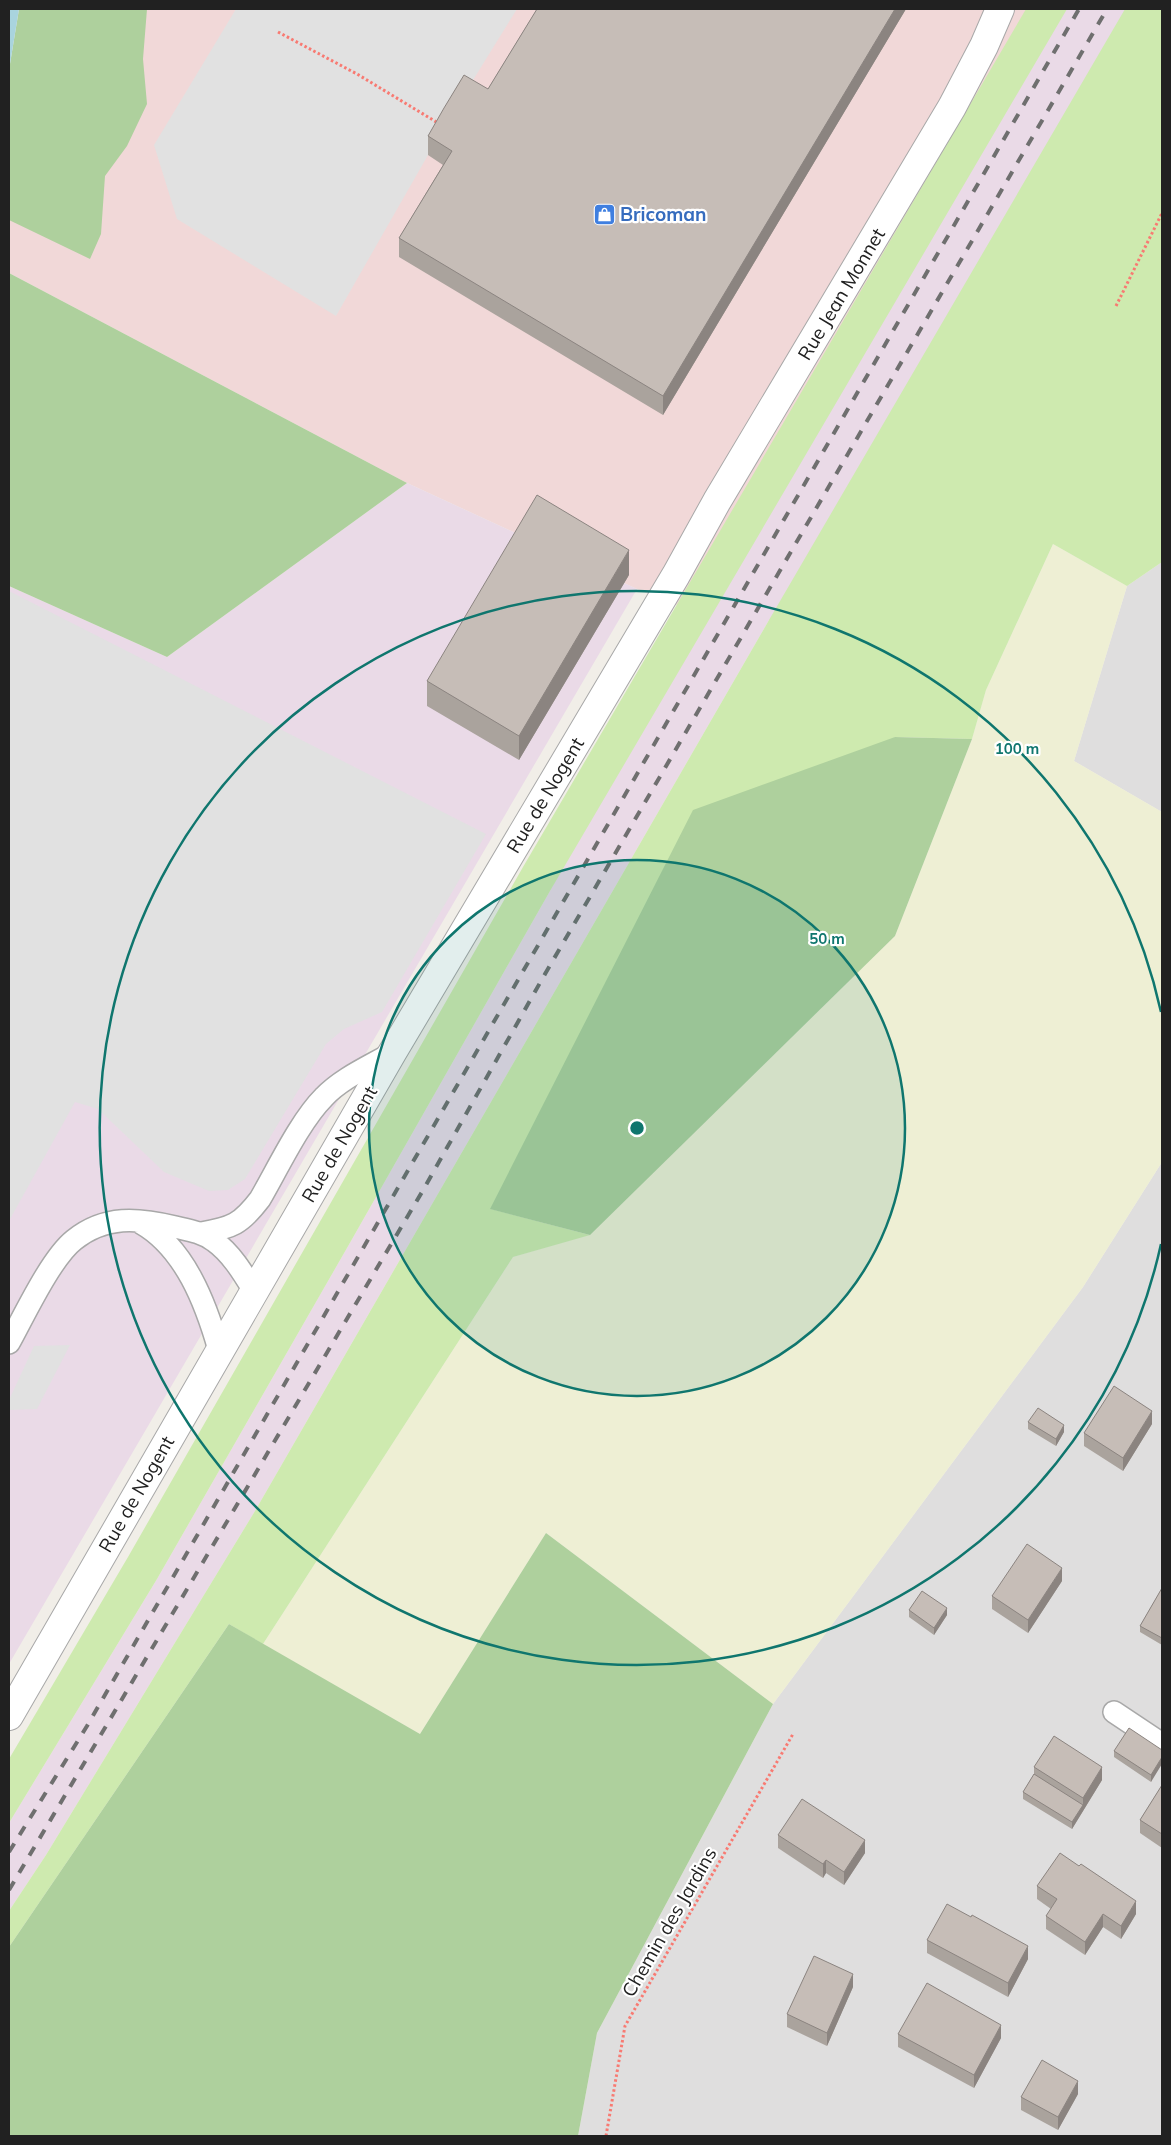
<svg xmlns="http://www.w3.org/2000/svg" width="1171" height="2145" font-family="Mulish,sans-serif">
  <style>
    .residential { fill: #dfdede }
    .commercial { fill: #f1d8d8 }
    .industrial { fill: #eadae7 }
    .farmland { fill: #eeefd4 }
    .grass { fill: #ceeaaf }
    .forest { fill: #aed09d }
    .parking { fill: #e1e1e1 }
    .water { fill: #a9d4de }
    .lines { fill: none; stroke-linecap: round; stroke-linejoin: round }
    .lane-casing { stroke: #a8a8a8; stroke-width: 24 }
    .street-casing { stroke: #a8a8a8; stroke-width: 30 }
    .path { stroke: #f87a72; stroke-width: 3; stroke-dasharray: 2.5 2.5; stroke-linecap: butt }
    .lane { stroke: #fff; stroke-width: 21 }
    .street { stroke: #fff; stroke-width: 28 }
    .rail { stroke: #6f6f6f; stroke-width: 4; stroke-dasharray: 10 10; stroke-linecap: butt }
    .wall { fill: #aaa39d }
    .shaded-wall { fill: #8b8480 }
    .building { fill: #c6bdb7; stroke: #8b8480 }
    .ring { fill: none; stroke: #0f766e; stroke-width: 2.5 }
    .labels { text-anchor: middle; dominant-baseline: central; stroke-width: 4.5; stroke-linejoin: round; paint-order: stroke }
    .shop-label { font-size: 19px; font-weight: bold; fill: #366cbe; stroke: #fff; text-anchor: start }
    .street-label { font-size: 19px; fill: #212121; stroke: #fff }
    .centre { fill: #0f766e; stroke: #fff; stroke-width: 2.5 }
    .ring-label { font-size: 15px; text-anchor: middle; font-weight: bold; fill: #0f766e; stroke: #fff; stroke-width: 4.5; stroke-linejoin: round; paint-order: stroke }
  </style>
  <rect width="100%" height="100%" fill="#f1eee8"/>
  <path class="residential" d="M1162,562V812L1074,761L1127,586Z
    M1162,1162V2136H578L597,2033L773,1704L1083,1287Z"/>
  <path class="commercial" d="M39,9H1029L692,611L637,589L407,483L9,273V162Z"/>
  <path class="industrial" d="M1029,9H1155L796,624L769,620L255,1511L46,1855L9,1911V1823L157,1579L351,1241L550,891L692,611Z
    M407,483L637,589L9,1664V586L167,657Z"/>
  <path class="farmland" d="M1053,544L1127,586L1074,761L1162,812V1162L1083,1287L773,1704L546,1533L420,1734L263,1644L513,1257L590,1234L895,936L972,739L986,690Z"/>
  <path class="grass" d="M1026,9H1067L550,891L351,1241L157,1579L9,1823V1759L128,1557L523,867Z
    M1125,9H1162V562L1127,586L1053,544L986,690L972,739L895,737L491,1209L590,1235L513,1257L263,1644L229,1624L9,1947V1911L46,1855L255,1511L769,620Z"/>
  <path class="forest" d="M19,9H147L143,59L147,104L127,146L105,176L101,234L90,259L9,220V70Z
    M9,273L407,483L167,657L9,586Z
    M895,737L972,739L895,936L590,1235L490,1209L693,810Z
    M546,1533L773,1704L597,2033L578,2136H9V1947L229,1624L420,1734Z"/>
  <path class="parking" d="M236,9H517L444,127L336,316L177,219L154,145Z
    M9,591L486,834L382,1012L344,1029L326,1044L245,1179L228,1190L209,1191L164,1172L98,1109L75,1102L9,1221Z
    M70,1345L37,1409L9,1410V1400L34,1346Z"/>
  <path class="water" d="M9,9H19L9,70Z"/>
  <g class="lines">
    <defs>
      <path id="lane" d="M141,1223C185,1248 206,1304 219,1350
        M201,1233C232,1228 241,1224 260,1199C278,1168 300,1121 324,1097C342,1078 370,1066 392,1053
        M9,1343C24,1316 51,1258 74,1240C105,1215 138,1218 175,1227C188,1230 202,1232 214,1241C231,1253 243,1273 254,1291
        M1114,1712L1162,1744"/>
      <path id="street" d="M9,1716L392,1053L676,575L717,501L952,107L984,46L1000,9"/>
    </defs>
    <use href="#lane" class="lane-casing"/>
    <use href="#street" class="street-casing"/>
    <path class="path" d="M278,32L357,74L438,123
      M1116,306L1162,213
      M606,2136L625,2026L793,1734"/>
    <use href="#lane" class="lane"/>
    <use href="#street" class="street"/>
    <path class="rail" d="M9,1852L87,1726L1079,9
      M9,1890L422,1192L545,974L1107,9"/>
  </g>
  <path class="wall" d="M537,9H906L663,415L399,257V238L443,165L428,155V136L488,89Z
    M629,575L519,760L427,706V681Z
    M1028,1422L1064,1432L1056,1446L1028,1429Z
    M1152,1424L1123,1471L1084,1446V1433Z
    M1062,1581L1028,1633L992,1609V1596Z
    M1162,1588V1645L1140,1632V1626Z
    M909,1610L947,1615L934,1635L909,1617Z
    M1162,1750L1151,1782L1114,1757V1751Z
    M1034,1767L1102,1780L1072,1829L1023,1799V1792L1034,1774Z
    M1162,1785V1848L1140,1833V1820Z
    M778,1835L865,1853L844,1885L826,1873L823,1878L778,1848Z
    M1037,1886L1136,1914L1121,1939L1103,1927L1085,1955L1046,1929V1916L1051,1909L1037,1899Z
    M927,1940L1028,1959L1008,1997L927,1953Z
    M853,1987L827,2046L787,2027V2014Z
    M898,2034L1001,2038L974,2088L898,2047Z
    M1078,2094L1058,2130L1021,2110V2097Z"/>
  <path class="shaded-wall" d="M895,9H906L663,415V396Z
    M629,550V575L519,760V736Z
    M1152,1411V1424L1123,1471V1458Z
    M1064,1425V1432L1056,1446V1439Z
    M1062,1568V1581L1028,1633V1620Z
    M947,1608V1615L934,1635V1628Z
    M1162,1757V1764L1151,1782V1775Z
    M1102,1767V1780L1072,1829V1822L1083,1805V1798Z
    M865,1840V1853L844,1885V1872Z
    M826,1860V1873L823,1878V1864Z
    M1136,1901V1914L1121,1939V1926Z
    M1103,1914V1927L1085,1955V1942Z
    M1028,1946V1959L1008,1997V1983Z
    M853,1974V1987L827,2046V2033Z
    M1001,2025V2038L974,2088V2075Z
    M1078,2081V2094L1058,2130V2117Z"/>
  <path class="building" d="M537,9H895L663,396L399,238L452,151L428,136L444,108L464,75L488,89Z
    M537,495L629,550L519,736L427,681Z
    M1114,1386L1152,1411L1123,1458L1084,1433Z
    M1038,1408L1064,1425L1056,1439L1028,1422Z
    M1027,1544L1062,1568L1028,1620L992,1596Z
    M1162,1588V1638L1140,1626Z
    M922,1591L947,1608L934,1628L909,1610Z
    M1129,1728L1162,1750V1757L1151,1775L1114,1751Z
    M1054,1736L1102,1767L1083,1798L1034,1767Z
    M1034,1774L1083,1805L1072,1822L1023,1792Z
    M1162,1785V1834L1140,1820Z
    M802,1799L865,1840L844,1872L826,1860L823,1864L778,1835Z
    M1060,1853L1079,1866L1081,1864L1136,1901L1121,1926L1103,1914L1085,1942L1046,1916L1057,1899L1037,1886Z
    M947,1904L971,1917L972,1915L1028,1946L1008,1983L927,1940Z
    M814,1956L853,1974L827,2033L787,2014Z
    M927,1983L1001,2025L974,2075L898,2034Z
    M1042,2060L1078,2081L1058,2117L1021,2097Z"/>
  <circle cx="637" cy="1128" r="268" fill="#0f766e" fill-opacity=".12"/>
  <g class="ring">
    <circle cx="637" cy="1128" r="268"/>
    <path d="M1161 1244A537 537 0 1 1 1161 1012"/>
  </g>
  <defs>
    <symbol id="shop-square" viewBox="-11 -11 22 22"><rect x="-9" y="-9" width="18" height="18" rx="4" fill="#3f7fe0" stroke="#fff"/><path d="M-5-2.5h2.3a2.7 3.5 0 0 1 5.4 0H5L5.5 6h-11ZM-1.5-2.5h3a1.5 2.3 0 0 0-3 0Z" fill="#fff"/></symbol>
  </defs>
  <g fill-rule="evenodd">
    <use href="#shop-square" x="592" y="202" width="25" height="25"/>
  </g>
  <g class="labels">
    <g class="shop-label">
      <text x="620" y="214">Bricoman</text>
    </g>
    <g class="street-label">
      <text transform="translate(841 294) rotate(-59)">Rue Jean Monnet</text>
      <text transform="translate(545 795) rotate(-59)">Rue de Nogent</text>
      <text transform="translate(339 1144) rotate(-60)">Rue de Nogent</text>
      <text transform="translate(136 1494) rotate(-60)">Rue de Nogent</text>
      <text transform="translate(669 1922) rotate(-60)">Chemin des Jardins</text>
    </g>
  </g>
  <circle cx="637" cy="1128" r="8" class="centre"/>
  <g class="ring-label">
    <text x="1017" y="754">100 m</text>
    <text x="827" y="944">50 m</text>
  </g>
  <rect width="1171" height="2145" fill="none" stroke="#212121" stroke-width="20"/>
</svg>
